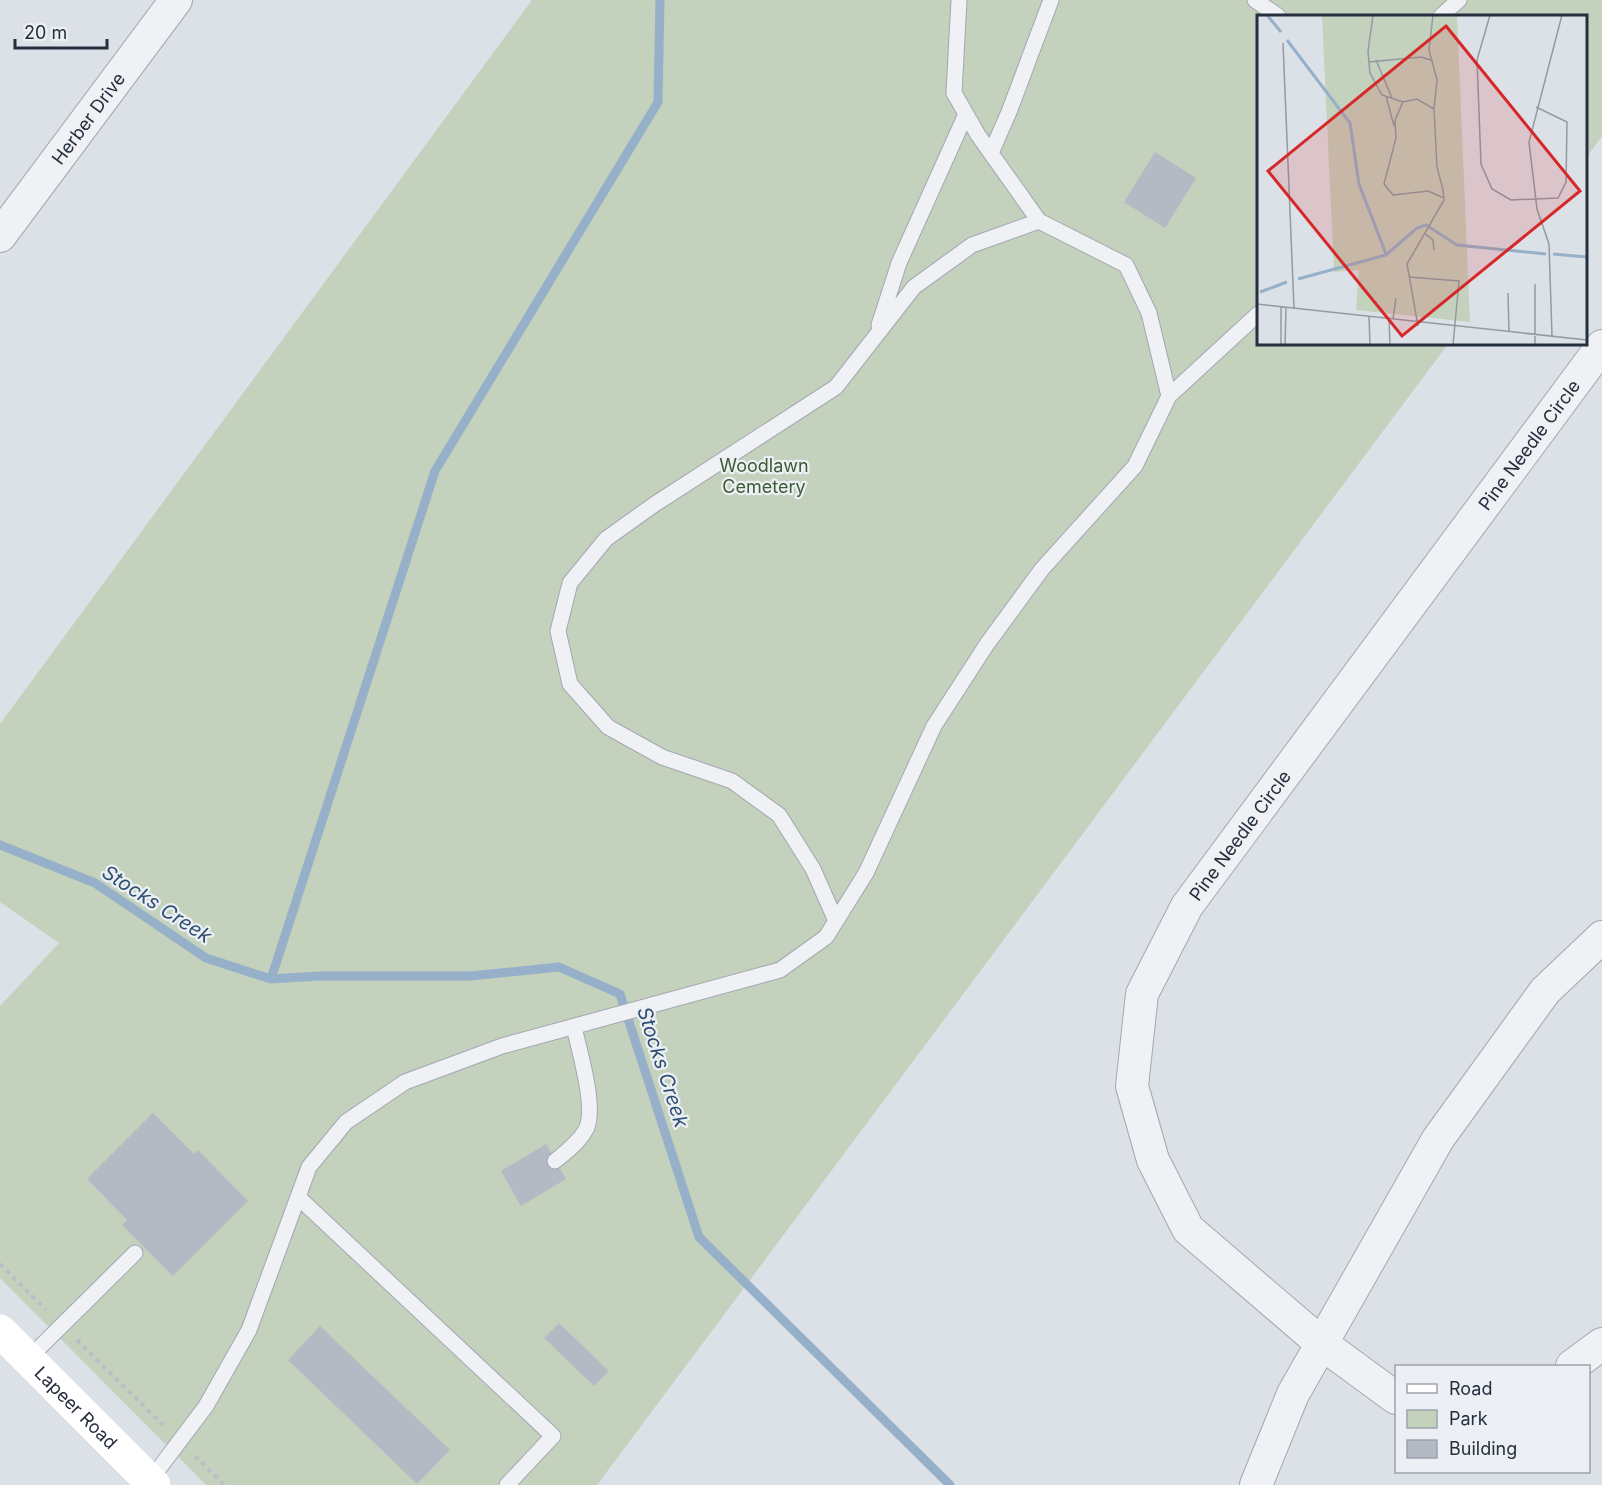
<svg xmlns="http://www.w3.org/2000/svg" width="1602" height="1485" font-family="Inter,sans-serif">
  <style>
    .green { fill: #c3d1bd }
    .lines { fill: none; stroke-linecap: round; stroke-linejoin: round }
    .stream { stroke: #96b0c9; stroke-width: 9 }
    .building { fill: #b3bac4 }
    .lane-casing { stroke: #a2a8b1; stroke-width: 17 }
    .street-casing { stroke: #a2a8b1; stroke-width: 34 }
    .path { stroke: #bbbfc5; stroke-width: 4; stroke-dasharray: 4.5 4.5; stroke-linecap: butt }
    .lane { stroke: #eff1f5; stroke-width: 15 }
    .street { stroke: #eff1f5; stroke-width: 32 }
    .secondary { stroke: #fff; stroke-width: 33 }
    .labels { text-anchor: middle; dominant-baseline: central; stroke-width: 4.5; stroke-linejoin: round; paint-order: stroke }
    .street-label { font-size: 18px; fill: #262f3e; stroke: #ecf0f5 }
    .park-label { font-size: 18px; fill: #3b5a32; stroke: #ecf0f5 }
    .water-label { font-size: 20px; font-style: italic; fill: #2f5073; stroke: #ecf0f5 }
    .inset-river { fill: none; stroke: #96b0c9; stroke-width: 3 }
    .inset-road { fill: none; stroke: #939aa3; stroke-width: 1.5 }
    .view { fill: #d62828; fill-opacity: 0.15; stroke: #d62828; stroke-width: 3 }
    .inset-edge { fill: none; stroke: #262f3e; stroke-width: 3 }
  </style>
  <rect width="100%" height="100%" fill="#dce1e7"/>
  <path class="green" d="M532,0H1602V136L1586,158V16H1258V344H1448L597,1485H206L0,1278V1006L59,943L0,902V724Z"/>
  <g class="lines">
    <path class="stream" d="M0,845L95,883L206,958L271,979L320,976H470L559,967L620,994L699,1237L950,1485
      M271,979L435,471L658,102L660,0"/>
  </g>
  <path class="building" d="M1155,152L1196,178L1165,228L1124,202Z
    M153,1113L194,1154L198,1150L248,1201L173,1276L122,1225L127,1220L87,1179Z
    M546,1144L566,1179L521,1206L501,1171Z
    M559,1323L609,1371L594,1386L544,1338Z
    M320,1326L450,1450L417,1484L288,1360Z"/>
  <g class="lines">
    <defs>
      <path id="lane" d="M959,0L954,93L978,135L1039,221
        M1255,0L1278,16
        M1441,16L1459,0
        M991,153L1009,112L1051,0
        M879,325L899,263L966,114
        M1169,396L1258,314
        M555,1161C566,1152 578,1143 585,1131C598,1112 579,1050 574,1027
        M298,1197L553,1436L507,1485
        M28,1359L135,1253
        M148,1483L206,1406L249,1330L309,1167L346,1122L405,1082L502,1046L780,970L826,937L866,873L934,726L987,644L1042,569L1135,466L1169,396L1149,313L1126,265L1039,221L972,245L914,287L836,387L655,504L606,539L570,583L558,631L570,684L608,727L662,757L732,781L779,815L813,869L836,921"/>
      <g id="street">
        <path id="s1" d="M0,236L176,0"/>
        <path d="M1572,1366L1602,1344"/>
        <path id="s2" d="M1396,1398L1321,1343L1188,1229L1153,1160L1132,1086L1142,994L1187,906L1602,346"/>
        <path d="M1256,1485L1293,1394L1438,1139L1545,991L1602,937"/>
      </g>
    </defs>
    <use href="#lane" class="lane-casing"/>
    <use href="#street" class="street-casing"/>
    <path class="path" d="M0,1264L46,1310
      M77,1340L164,1426
      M195,1456L224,1485"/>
    <use href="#lane" class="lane"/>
    <use href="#street" class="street"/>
    <path class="secondary" id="s3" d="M0,1331L154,1485"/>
  </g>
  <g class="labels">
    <g class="street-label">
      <text stroke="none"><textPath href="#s1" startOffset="147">Herber Drive</textPath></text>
      <text stroke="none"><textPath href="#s2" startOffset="1188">Pine Needle Circle</textPath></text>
      <text stroke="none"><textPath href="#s2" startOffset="702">Pine Needle Circle</textPath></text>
      <text stroke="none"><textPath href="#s3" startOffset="108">Lapeer Road</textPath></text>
    </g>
    <g class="park-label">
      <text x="764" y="465">Woodlawn<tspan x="764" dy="21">Cemetery</tspan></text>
    </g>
    <g class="water-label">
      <text transform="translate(157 904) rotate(33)">Stocks Creek</text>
      <text transform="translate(663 1067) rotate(72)">Stocks Creek</text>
    </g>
  </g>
  <g transform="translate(1257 15)">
    <rect width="330" height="330" fill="#dce1e7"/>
    <path d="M65,0H200L213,307L99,295L102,255L77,257Z" fill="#c3d1bd"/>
    <path class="inset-river" d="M10,0L24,17M30,25L93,108L102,169L129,239M296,239L330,242M41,264L129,240L160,213L169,210L200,230L289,239M3,277L30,267"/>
    <path class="inset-road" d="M116,0L111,36L113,58L125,80L146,87M176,0L172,35L180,65L177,94M233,0L220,45L224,149L235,174L254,185L301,183L309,167L310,107L279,92M26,28L37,293M119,45L135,83M112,47L164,42L174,45M129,81L137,111M167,218L176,225L177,235M152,262L202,266L196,330M278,269V330M251,278L252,317M0,289L330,325M112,302L113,330M132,304L133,330M136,304L139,283M161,311L150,249L187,185L186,175L180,152L177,94L160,84L146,87L138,105L139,123L127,169L136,180L171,176L187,183M295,321L292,229L280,194L272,127L305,0M24,330V292M28,330L29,293"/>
    <path class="view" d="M189,11L323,176L145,321L11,156Z"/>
    <rect width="330" height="330" class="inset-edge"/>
  </g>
  <rect x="1395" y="1365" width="195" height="108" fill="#ecf0f5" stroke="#9da3ac" stroke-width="1.5"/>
  <rect x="1407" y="1384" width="30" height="9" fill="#ffffff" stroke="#9da3ac" stroke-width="1.5"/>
  <text x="1449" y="1395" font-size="18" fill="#262f3e">Road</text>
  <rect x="1407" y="1410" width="30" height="18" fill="#c3d1bd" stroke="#9da3ac" stroke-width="1.5"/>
  <text x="1449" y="1425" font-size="18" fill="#262f3e">Park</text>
  <rect x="1407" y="1440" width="30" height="18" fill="#b3bac4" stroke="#9da3ac" stroke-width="1.5"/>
  <text x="1449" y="1455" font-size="18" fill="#262f3e">Building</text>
  <path d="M15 39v9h92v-9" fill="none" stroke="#262f3e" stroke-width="3"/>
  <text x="24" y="39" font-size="18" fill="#262f3e" stroke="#ecf0f5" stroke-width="4.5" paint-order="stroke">20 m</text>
</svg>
